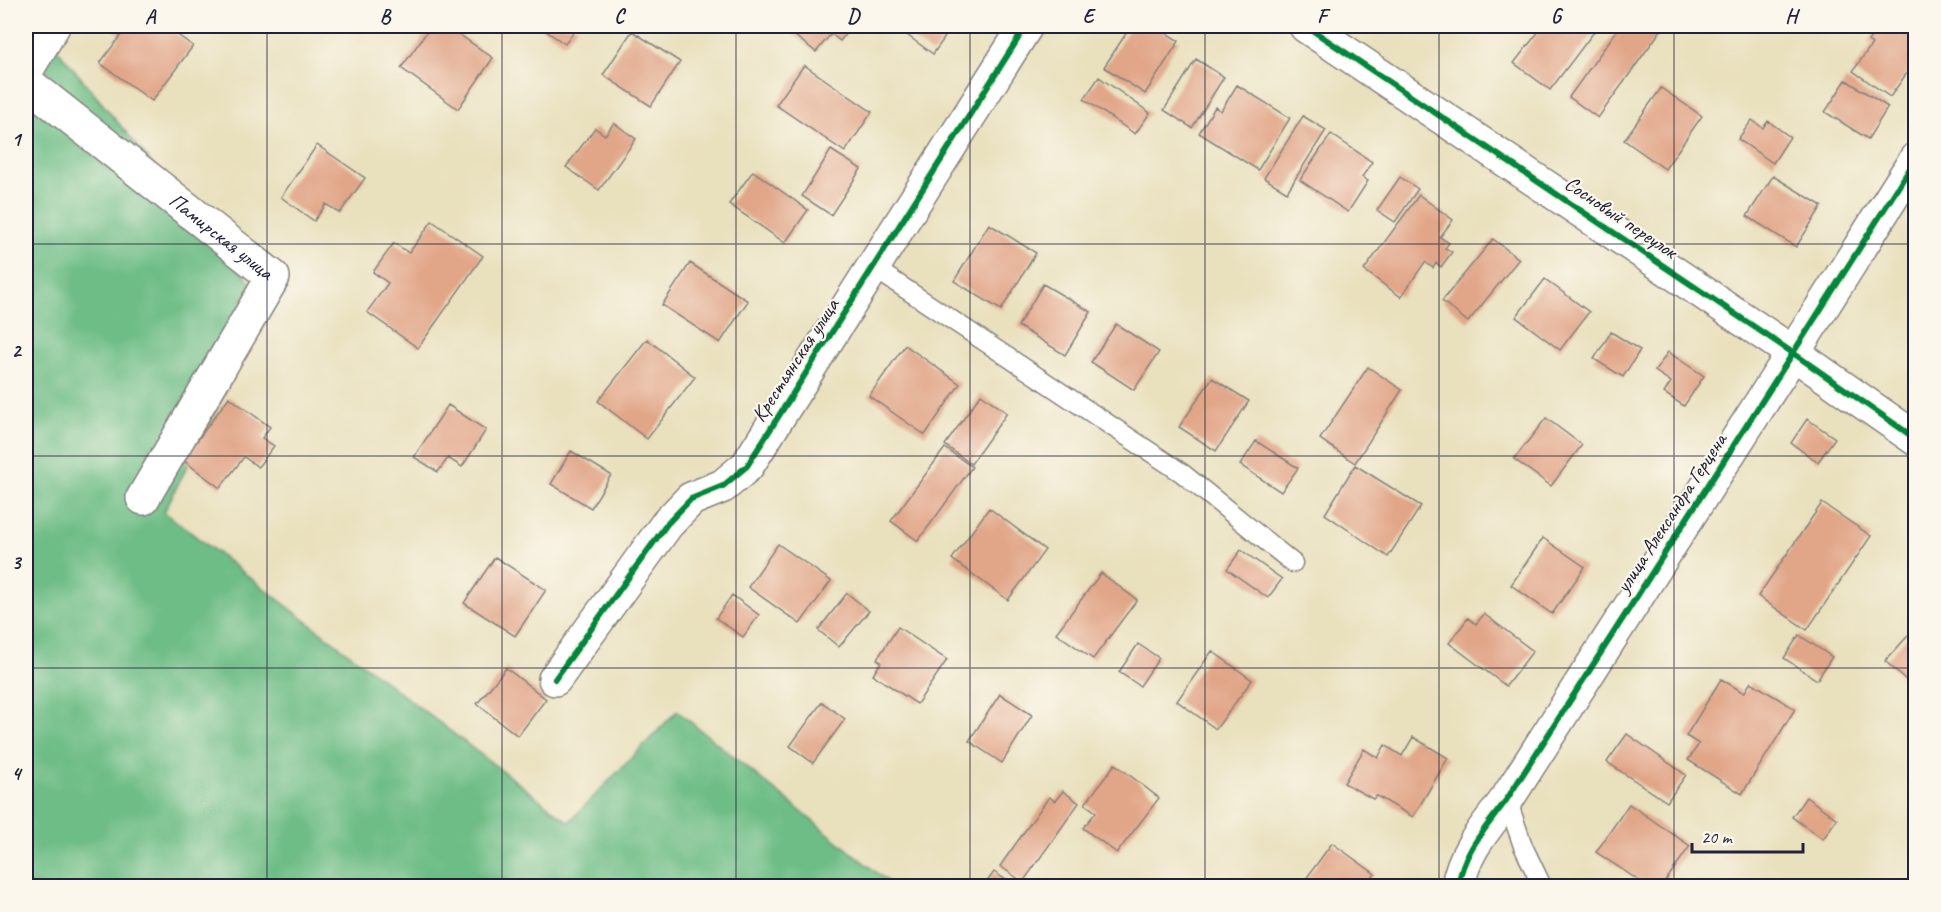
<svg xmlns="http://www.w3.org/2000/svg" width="1941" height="912" font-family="Caveat,sans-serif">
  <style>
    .forest { fill: #6ebd86; stroke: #487060; stroke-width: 1.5 }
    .building { fill: #e1a587 }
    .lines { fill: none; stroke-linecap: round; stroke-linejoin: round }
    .lane-casing { stroke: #86817c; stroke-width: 21 }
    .street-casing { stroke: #86817c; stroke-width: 36 }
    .lane { stroke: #fff; stroke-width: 18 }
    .street { stroke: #fff; stroke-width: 33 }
    .cycleway-casing { stroke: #fbf7ec; stroke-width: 10 }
    .cycleway { stroke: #00873e; stroke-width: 6 }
    .grid { fill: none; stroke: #22223b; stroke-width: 1.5; stroke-opacity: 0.55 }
    .labels { text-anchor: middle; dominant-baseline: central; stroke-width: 4.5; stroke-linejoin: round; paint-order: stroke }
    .street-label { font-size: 21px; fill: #22223b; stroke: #fbf7ec }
    .neatline { fill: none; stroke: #22223b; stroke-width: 2 }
    .grid-label { font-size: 20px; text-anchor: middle; font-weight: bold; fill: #22223b }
  </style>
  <rect width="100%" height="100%" fill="#fbf7ec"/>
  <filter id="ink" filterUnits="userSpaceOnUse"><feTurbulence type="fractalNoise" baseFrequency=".0167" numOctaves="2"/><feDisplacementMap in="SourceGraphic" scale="12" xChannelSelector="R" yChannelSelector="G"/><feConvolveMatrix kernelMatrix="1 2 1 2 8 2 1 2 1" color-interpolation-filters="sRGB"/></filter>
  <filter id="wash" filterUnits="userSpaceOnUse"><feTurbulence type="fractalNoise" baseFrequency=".008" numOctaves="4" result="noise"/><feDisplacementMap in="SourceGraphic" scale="24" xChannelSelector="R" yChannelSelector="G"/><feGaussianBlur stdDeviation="1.35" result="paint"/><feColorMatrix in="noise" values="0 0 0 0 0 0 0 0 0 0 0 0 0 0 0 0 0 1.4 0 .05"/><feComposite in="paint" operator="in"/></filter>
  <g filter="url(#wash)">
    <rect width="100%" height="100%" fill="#e9e0bd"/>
    <path class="forest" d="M26,26H38L269,305L164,512L569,822L677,711L893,886H26Z"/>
    <g id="blocks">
      <path class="building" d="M115,26H165L193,46L152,101L100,63L121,35L113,29Z
        M431,26H447L493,58L458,109L401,68Z
        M539,26H578L565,44Z
        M782,26H852L840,41L831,34L816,52Z
        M897,26H944L950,30L933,54L896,27Z
        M1131,26H1155L1179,41L1145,94L1104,67Z
        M1543,26H1586L1594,32L1550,90L1514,63Z
        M1620,26H1664L1598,118L1569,97Z
        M1879,26H1916V70L1913,73L1909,70L1890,97L1853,71L1872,44L1868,41Z
        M632,31L680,62L651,106L603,75Z
        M1196,59L1224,77L1192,128L1164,110Z
        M804,65L872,112L845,152L776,105Z
        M1099,77L1150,113L1135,134L1084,99Z
        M1846,80L1888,107L1868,139L1825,112Z
        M1237,85L1290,118L1258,170L1199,133L1215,107L1221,111Z
        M1661,88L1702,116L1665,169L1624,140Z
        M1303,116L1326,130L1287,192L1264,178Z
        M1752,120L1763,128L1768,121L1790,137L1773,163L1738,139Z
        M614,123L636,139L599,190L566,167L595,128L605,135Z
        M1331,134L1372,162L1362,177L1368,181L1348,212L1300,180Z
        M317,145L365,178L340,213L326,204L314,221L281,197Z
        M831,150L861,169L831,215L802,196Z
        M753,171L808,210L785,243L729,204Z
        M1773,176L1822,206L1796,247L1747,216Z
        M1400,177L1418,189L1395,222L1377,210Z
        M1419,195L1453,220L1440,237L1449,243L1445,248L1452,252L1441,267L1436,263L1433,268L1425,262L1401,297L1364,270Z
        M432,221L483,256L418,348L367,312L388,283L373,272L394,243L409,253Z
        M989,224L1036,253L1001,310L954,281Z
        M1493,239L1519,259L1468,322L1442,301Z
        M690,263L748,301L720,343L662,305Z
        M1545,279L1589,312L1560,350L1516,317Z
        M1043,284L1091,312L1065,355L1018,326Z
        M1116,324L1159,352L1134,390L1091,362Z
        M1611,332L1640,350L1623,377L1594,359Z
        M647,339L695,377L647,439L598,401Z
        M905,345L960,384L925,435L869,396Z
        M1668,352L1704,376L1684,406L1664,393L1671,382L1655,371Z
        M1368,367L1402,390L1355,463L1320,439Z
        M1212,378L1249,401L1216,451L1179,427Z
        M981,394L1007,413L971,464L945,445Z
        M229,397L270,427L262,438L274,446L258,467L244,457L220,488L183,460Z
        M448,405L486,430L462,467L448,458L438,472L414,457Z
        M1546,418L1582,445L1551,486L1514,459Z
        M1807,419L1835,438L1818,462L1791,443Z
        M1256,441L1298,468L1281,492L1240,465Z
        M945,448L972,467L918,541L891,521Z
        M571,451L611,475L591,508L551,484Z
        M1355,465L1421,506L1388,557L1325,514Z
        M1822,503L1871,536L1807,630L1758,596Z
        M989,508L1045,550L1008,600L952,559Z
        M1543,538L1585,567L1552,614L1511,585Z
        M778,544L831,581L800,624L748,587Z
        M1241,550L1282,579L1268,598L1227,569Z
        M495,557L546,590L515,636L464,603Z
        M1101,573L1137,600L1093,659L1056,633Z
        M847,593L869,611L839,647L818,630Z
        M732,595L759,615L743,637L716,618Z
        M1484,614L1533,651L1506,686L1449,643L1468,618L1476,624Z
        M898,627L947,660L917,704L873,675L881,662L877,659Z
        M1916,627V669L1906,680L1885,661Z
        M1799,635L1832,657L1817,680L1784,658Z
        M1138,644L1159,658L1140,686L1119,672Z
        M1212,651L1252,680L1216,729L1177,701Z
        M506,668L546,699L518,736L477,704Z
        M1721,679L1744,693L1751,682L1795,709L1742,794L1688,760L1699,744L1686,736Z
        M1000,694L1032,715L1002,763L969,741Z
        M822,702L845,719L813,763L790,746Z
        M1627,734L1686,775L1667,802L1607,762Z
        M1413,737L1448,758L1413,817L1377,796L1373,799L1344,783L1364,749L1378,758L1385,745L1402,756Z
        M1115,764L1159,798L1117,853L1083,828L1096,812L1085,804Z
        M1063,791L1079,803L1023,882L1000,866L1049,797L1055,801Z
        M1806,797L1837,819L1823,839L1792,817Z
        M1629,804L1690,846L1662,886H1647L1596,852Z
        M1332,843L1375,874L1366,886H1313L1305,880Z
        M994,872L1015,886H984Z"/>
    </g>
  </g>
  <g filter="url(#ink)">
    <use href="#blocks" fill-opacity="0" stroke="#86817c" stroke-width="1.5"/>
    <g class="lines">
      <defs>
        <path id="lane" d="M874,268L1182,473L1293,563
          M1507,799L1523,846L1542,886"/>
        <g id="street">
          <path d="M1306,26L1793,353L1916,439"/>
          <path d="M26,71L53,26"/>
          <path id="s1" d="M26,82L273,277L143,498"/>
          <path d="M555,679L667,524L691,499L723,486L747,466L1026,26"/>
          <path d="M1458,886C1464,850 1486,828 1507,799L1793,353L1916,159"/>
        </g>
      </defs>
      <use href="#lane" class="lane-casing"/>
      <use href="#street" class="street-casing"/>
      <use href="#lane" class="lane"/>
      <use href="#street" class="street"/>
      <defs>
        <path id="cycleway" d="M1306,26L1793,353L1916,439
          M555,679L667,524L691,499L723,486L747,466L1026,26
          M1458,886C1464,850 1486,828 1507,799L1793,353L1916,159"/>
      </defs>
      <use href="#cycleway" class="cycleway-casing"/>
      <use href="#cycleway" class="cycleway"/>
    </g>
  </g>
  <path class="grid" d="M267,26V886M502,26V886M736,26V886M970,26V886M1205,26V886M1439,26V886M1674,26V886M26,244H1916M26,456H1916M26,668H1916"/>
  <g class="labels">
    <g class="street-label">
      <text transform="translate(1621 217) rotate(34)">Сосновый переулок</text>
      <text stroke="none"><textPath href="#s1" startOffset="249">Памирская улица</textPath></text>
      <text transform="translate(795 360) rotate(-57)">Крестьянская улица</text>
      <text transform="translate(1671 513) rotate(-57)">улица Александра Герцена</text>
    </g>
  </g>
  <rect width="1941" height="912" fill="none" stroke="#fbf7ec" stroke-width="66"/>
  <path d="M1692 843v9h111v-9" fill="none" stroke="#22223b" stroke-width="3"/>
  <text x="1701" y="843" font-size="18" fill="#22223b" stroke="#fbf7ec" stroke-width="4.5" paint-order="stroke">20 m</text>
  <rect x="33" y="33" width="1875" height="846" class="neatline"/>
  <g class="grid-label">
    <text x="150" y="23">A</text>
    <text x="385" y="23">B</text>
    <text x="619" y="23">C</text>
    <text x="853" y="23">D</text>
    <text x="1088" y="23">E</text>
    <text x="1322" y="23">F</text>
    <text x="1556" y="23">G</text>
    <text x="1791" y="23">H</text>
    <text x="16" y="146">1</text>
    <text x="16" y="357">2</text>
    <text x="16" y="569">3</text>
    <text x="16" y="780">4</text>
  </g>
</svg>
